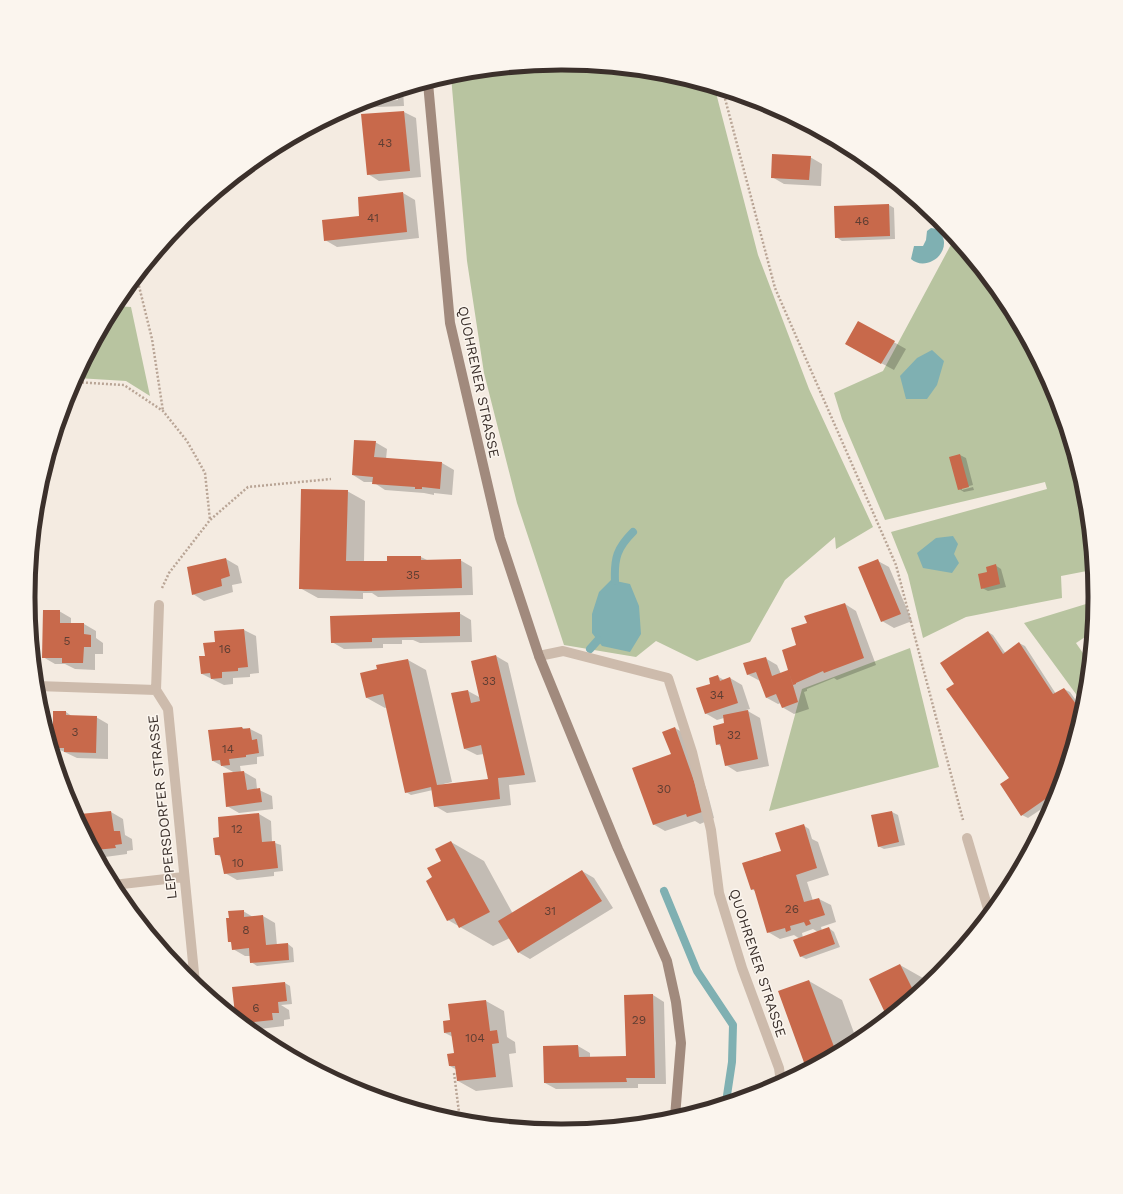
<svg xmlns="http://www.w3.org/2000/svg" width="1123" height="1194" font-family="'Work Sans',sans-serif">
  <style>
    .green { fill: #b8c4a0 }
    .water { fill: #7fb0b2 }
    .shadow { fill: #0003; fill-rule: evenodd }
    .lines { fill: none; stroke-linecap: round; stroke-linejoin: round }
    .stream { stroke: #7fb0b2; stroke-width: 8 }
    .building { fill: #c8694b }
    .path { stroke: #b9a596; stroke-width: 2.5; stroke-dasharray: 2 2; stroke-linecap: butt }
    .lane { stroke: #cdbbac; stroke-width: 10 }
    .street { stroke: #cdbbac; stroke-width: 10 }
    .secondary { stroke: #a18a7d; stroke-width: 10 }
    .labels { text-anchor: middle; dominant-baseline: central; stroke-width: 3; stroke-linejoin: round; paint-order: stroke }
    .number-label { font-size: 12px; fill: #5e3e33 }
    .street-label { font-size: 14px; fill: #3b302b; stroke: #fbf5ee }
    .rim { fill: none; stroke: #3b302b; stroke-width: 5 }
  </style>
  <rect width="100%" height="100%" fill="#f4ebe1"/>
  <path class="green" d="M562,64L666,74L715,89L758,255L809,389L873,527L836,549L835,537L785,580L750,642L697,661L656,641L636,657L564,645L517,503L484,373L467,261L451,76Z
    M954,239L1005,301L1054,393L1085,493L1092,570L1061,576L1062,598L966,617L923,638L908,575L891,532L1047,489L1045,482L885,520L842,419L834,393L883,371Z
    M115,306L131,307L150,396L126,381L77,378Z
    M1086,604L1093,615L1091,633L1076,643L1089,662L1084,705L1024,623Z
    M910,648L939,767L769,811L802,689Z"/>
  <path class="water" d="M931,228L937,229C940,233 944,237 944,242C945,259 923,270 911,259L914,246H923L926,240L927,231Z
    M932,350L944,361L937,385L927,399H906L900,376L917,358Z
    M953,536L958,544L954,554L959,563L952,573L923,568L917,553L936,538Z
    M611,580L630,584L639,606L641,634L630,652L602,646L592,633V614L599,592Z"/>
  <path class="shadow" d="M403,90L404,106L349,108L362,103L398,100V98L371,100Z
    M404,112L416,118L421,177L379,181L368,174L362,115Z
    M810,157L822,164L821,186L784,184L772,177Z
    M403,193L415,200L419,238L337,247L325,240L361,216Z
    M889,205L894,208L895,239L842,241L836,237Z
    M858,322L906,349L894,370L846,344Z
    M375,442L387,449L386,459L442,463L454,470L452,495L434,493V495L424,493L385,490L373,482H364L353,475Z
    M960,455L966,458L973,485L962,488V490L973,487L974,490L964,492L959,489L951,457Z
    M347,491L365,501L364,563L388,562L421,557L429,561L460,560L472,567L473,595L378,597L372,593H363V599L318,598L300,588Z
    M226,559L238,566L242,583L232,585L233,592L204,601L193,594Z
    M878,561L889,567L912,621L894,628L882,621Z
    M995,565L1001,569L1006,587L988,591L982,588L988,573Z
    M845,604L856,611L876,665L837,680L834,678L807,689V691L804,692L809,709L794,714L782,707L781,703L778,704L767,698L760,681L747,674L765,658L777,665L781,674L790,670L797,645L808,623Z
    M59,611L71,618V624H84L96,631V638L103,643V654H95V670L75,669L65,664H55L43,657Z
    M459,613L471,620L472,642L420,643L413,640H402V644H383V648L344,649L332,642Z
    M244,630L256,636L259,673L250,674V677L233,678V684L224,685L202,674L206,657L216,642L215,632Z
    M988,632L993,635L1006,654L1019,643L1025,646L1056,694L1064,689L1070,692L1082,709L1055,800L1028,818L1022,815L1001,784L1010,778L956,684Z
    M496,656L508,663L536,782L509,785L511,805L447,813L435,806L433,790L411,795L406,792L387,707L385,708L367,698L378,670L408,660L426,670L452,782L439,785L489,780L484,754L477,755L465,749L468,691L481,698L472,662Z
    M717,676L724,680L730,678L742,685L750,709L746,710L760,718L769,766L737,772L726,765L722,747L717,744L726,724L724,718L717,720L705,713L711,684Z
    M66,712L73,717H96L108,724V759L77,758L54,747Z
    M44,721L49,724L48,734Z
    M242,728L250,729L262,735L264,756L257,757V764L240,766L241,772H244L256,779L257,789L272,796L273,809L239,813L227,806L235,773L213,761Z
    M675,728L687,735L707,791L714,818L700,824L695,821L665,831L653,824L672,755Z
    M111,812L123,819L125,835L132,839L133,850L127,851V854L105,857L97,855L82,827L81,815Z
    M892,812L898,815L905,845L884,849L878,846Z
    M259,814L271,821L272,842L281,845L283,871L274,872V876L237,880L225,873L222,858L216,854L220,838Z
    M803,825L809,829L812,839L818,842L829,875L807,882L813,901L819,899L831,905L836,922L821,927L822,931L829,928L834,932L840,947L806,959L800,956V939L794,935L780,939L768,932L756,892L752,889ZM813,929L818,932L803,938L802,933Z
    M451,842L484,861L513,914L582,871L594,878L613,908L530,959L518,952L510,938L493,946L448,920L433,878Z
    M1025,855H1026L1004,895L1002,887Z
    M243,911L253,917L263,916L275,923L277,946L288,944L293,948L294,962L257,966L251,962L250,956H245L233,949L232,943L229,941L230,919Z
    M900,965L930,982L887,1016Z
    M809,981L842,1000L857,1041L807,1068L780,992Z
    M285,983L290,986L292,1004L281,1005L289,1010L290,1019L284,1020V1026L252,1030L234,1015Z
    M653,995L664,1002L666,1084H638V1088L556,1089L545,1083L544,1047L578,1046L590,1053V1058L627,1057Z
    M486,1001L504,1011L507,1037L515,1042L516,1053L509,1054L513,1087L476,1091L458,1081L457,1070L450,1066L455,1054L453,1037L445,1033L451,1021L449,1005Z
    M578,1125L583,1128L561,1130L540,1128Z"/>
  <g class="lines">
    <path class="stream" d="M615,581C614,558 617,548 633,532
      M590,649L598,640
      M664,891L697,971L733,1025L732,1062L726,1102"/>
  </g>
  <path class="building" d="M392,94L393,100L369,101Z
    M404,111L410,171L367,175L361,114Z
    M772,154L811,156L809,180L771,178Z
    M403,192L407,232L324,241L322,220L359,216L358,197Z
    M889,204L890,236L835,238L834,206Z
    M858,321L895,341L881,364L845,344Z
    M354,440L376,441L374,457L442,462L440,489L422,487V489H415V487L372,484L373,477L352,475Z
    M960,454L969,487L958,490L949,457Z
    M301,489L348,490L346,561H387V556H421V560L461,559L462,588L366,591L299,589Z
    M226,558L230,576L221,579L222,586L192,595L187,567Z
    M878,559L901,614L881,622L858,567Z
    M996,564L1000,584L981,589L978,574L987,572L986,567Z
    M845,603L864,658L824,673L823,671L796,683V684L793,685L789,672L798,702L782,708L776,694L766,698L756,672L747,675L743,663L766,657L772,676L788,670L782,650L796,645L791,628L807,623L804,616Z
    M43,610H60V623H84V634L91,635V647H84L83,663H62V658H42Z
    M460,612V636L372,638V642L331,643L330,616Z
    M244,629L248,667L238,668V671L222,672V678L211,679L210,673L201,674L199,656H205L203,643L215,642L214,631Z
    M988,631L1003,654L1019,642L1053,694L1064,688L1082,712L1057,791L1021,816L1000,784L1009,778L946,689L954,684L940,663Z
    M496,655L525,775L498,778L500,799L434,807L431,787L405,793L383,694L366,698L360,673L377,669L376,665L408,659L437,785L488,779L481,745L464,749L451,693L468,690L471,703L480,701L471,661Z
    M718,675L720,681L730,677L738,703L705,714L696,688L710,684L709,678Z
    M748,710L758,759L725,766L720,744L716,745L713,726L724,723L723,715Z
    M53,711H66V715L97,716L96,753L64,752V748H53Z
    M242,727L243,729L250,728L252,740L257,739L259,753L246,755V757L229,759L230,765L221,766L220,760L212,761L208,730Z
    M675,727L695,784L702,812L687,817L686,814L653,825L632,768L671,754L662,732Z
    M244,771L247,790L260,788L262,802L226,807L223,773Z
    M111,811L114,831H120L122,844L115,845L116,848L95,850L81,824L80,814Z
    M892,811L899,842L878,847L871,815Z
    M259,813L262,842L275,841L278,868L224,874L220,855H215L213,838L219,837L218,817Z
    M804,824L817,868L796,875L804,902L819,898L825,915L809,920L811,924L806,926L804,922L790,926L791,930L786,932L785,928L767,933L754,889L751,890L742,863L781,851L775,833Z
    M451,841L490,912L459,928L454,918L447,921L426,881L432,877L427,868L441,861L435,849Z
    M1024,853L1026,854L1003,896L1001,887Z
    M582,870L602,901L518,953L498,921Z
    M244,910V917L263,915L266,945L288,943L289,960L250,963L249,948L232,950L231,942H228L226,918H229L228,911Z
    M829,927L835,944L800,957L793,940Z
    M900,964L915,994L887,1017L869,979Z
    M809,980L836,1052L806,1068L778,991Z
    M285,982L287,1001L278,1002L279,1013H272L273,1020L243,1023L232,1014H235L232,987Z
    M653,994L655,1078H626L627,1082L544,1083L543,1046L578,1045L579,1057L626,1056L624,995Z
    M486,1000L490,1031L497,1030L499,1043L492,1044L496,1077L457,1081L455,1066H449L447,1054L454,1053L451,1032L444,1033L443,1021L450,1020L448,1004Z
    M578,1124V1129L561,1130L539,1128Z"/>
  <g class="lines">
    <path class="path" d="M723,91L775,288L896,565L963,820
      M137,278L152,339L163,411
      M74,382L124,385L163,411L187,441L205,473L210,520
      M162,588L169,573L210,520L248,487L331,479
      M454,1073L460,1120"/>
    <path class="lane" d="M967,838L989,912"/>
    <path class="street" d="M159,605L156,690L168,709L195,983
      M539,656L563,651L668,678L692,752L711,830L719,893L742,968L779,1068L781,1082
      M37,686L156,690
      M113,885L184,877"/>
    <path class="secondary" d="M428,83L450,323L500,538L539,656L618,849L667,961L676,1002L681,1043L675,1117"/>
  </g>
  <g class="labels">
    <g class="number-label">
      <text x="385" y="143">43</text>
      <text x="373" y="218">41</text>
      <text x="862" y="221">46</text>
      <text x="413" y="575">35</text>
      <text x="67" y="641">5</text>
      <text x="225" y="649">16</text>
      <text x="489" y="681">33</text>
      <text x="717" y="695">34</text>
      <text x="75" y="732">3</text>
      <text x="734" y="735">32</text>
      <text x="228" y="749">14</text>
      <text x="664" y="789">30</text>
      <text x="237" y="829">12</text>
      <text x="238" y="863">10</text>
      <text x="792" y="909">26</text>
      <text x="550" y="911">31</text>
      <text x="246" y="930">8</text>
      <text x="256" y="1008">6</text>
      <text x="639" y="1020">29</text>
      <text x="475" y="1038">104</text>
    </g>
    <g class="street-label">
      <text transform="translate(479 382) rotate(78)">QUOHRENER STRASSE</text>
      <text transform="translate(162 807) rotate(-96)">LEPPERSDORFER STRASSE</text>
      <text transform="translate(758 963) rotate(72)">QUOHRENER STRASSE</text>
    </g>
  </g>
  <path d="M0 0H1123V1194H0ZM561 70H562A526 526 0 0 1 1088 596V598A526 526 0 0 1 562 1124H561A526 526 0 0 1 35 598V596A526 526 0 0 1 561 70Z" fill="#fbf5ee" fill-rule="evenodd"/>
  <path class="rim" d="M561 70H562A526 526 0 0 1 1088 596V598A526 526 0 0 1 562 1124H561A526 526 0 0 1 35 598V596A526 526 0 0 1 561 70Z"/>
</svg>
